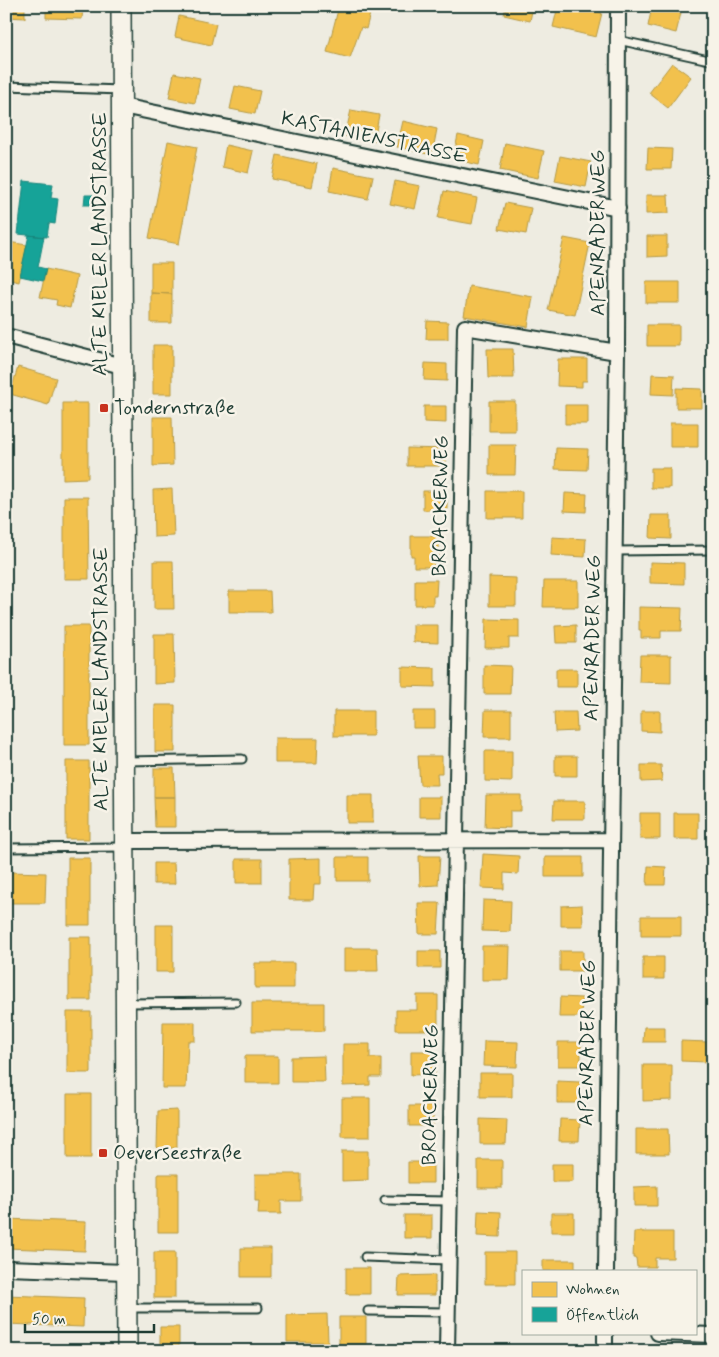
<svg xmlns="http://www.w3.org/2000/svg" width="719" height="1357" font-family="Mynerve,sans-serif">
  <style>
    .homes { fill: #f2c14e; stroke: #b39946 }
    .public { fill: #17a398; stroke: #19847a }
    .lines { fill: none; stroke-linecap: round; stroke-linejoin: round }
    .lane-casing { stroke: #1f3d34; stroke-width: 11 }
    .street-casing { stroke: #1f3d34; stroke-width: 18 }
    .secondary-casing { stroke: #1f3d34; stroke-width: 22 }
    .lane { stroke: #f7f3e8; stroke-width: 7 }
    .street { stroke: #f7f3e8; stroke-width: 14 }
    .secondary { stroke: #f7f3e8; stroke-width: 19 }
    .poi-dot { fill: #c8321e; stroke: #f7f3e8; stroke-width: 2 }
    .labels { text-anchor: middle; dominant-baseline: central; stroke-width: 5; stroke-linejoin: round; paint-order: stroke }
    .street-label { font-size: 20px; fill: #1f3d34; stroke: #f7f3e8 }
    .poi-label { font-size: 20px; fill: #1f3d34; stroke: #f7f3e8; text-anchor: start }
  </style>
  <rect width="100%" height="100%" fill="#eeece1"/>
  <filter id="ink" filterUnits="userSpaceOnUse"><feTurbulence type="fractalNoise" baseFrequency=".02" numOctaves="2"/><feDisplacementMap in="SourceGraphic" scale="10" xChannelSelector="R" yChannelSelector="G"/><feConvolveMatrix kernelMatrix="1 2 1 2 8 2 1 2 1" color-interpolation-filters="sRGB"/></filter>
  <g filter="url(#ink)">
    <path class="homes" d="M6,6H25V18L6,17Z
      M46,6H83L82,19L46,18Z
      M339,6H372L366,29L361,27L350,58L327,52Z
      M506,6H533L530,21L504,15Z
      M558,6H574L602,13L596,37L553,27Z
      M652,7L681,13L676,33L648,26Z
      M179,16L216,24L211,45L175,37Z
      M672,63L691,77L668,108L649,93Z
      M174,73L200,78L195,103L169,98Z
      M235,86L260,91L255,114L230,109Z
      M351,110L379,115L374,141L345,136Z
      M403,121L437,129L432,155L397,147Z
      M458,135L484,141L479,165L453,159Z
      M168,141L197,147L179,244L149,238Z
      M505,143L544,151L538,178L500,170Z
      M226,145L253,151L248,173L222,167Z
      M648,148L672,149L671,169H647Z
      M277,155L317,164L312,187L272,179Z
      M560,156L591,162L586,187L555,181Z
      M333,168L373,176L368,199L329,191Z
      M395,181L420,186L415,209L390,204Z
      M444,191L477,198L472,224L438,218Z
      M646,195H668L669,213L646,214Z
      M505,203L531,208L526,234L499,229Z
      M647,236H667V256L647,257Z
      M564,238L590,243L575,315L548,310Z
      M8,242L27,245L19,282L6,279Z
      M151,263H172V294L151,293Z
      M46,269L77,276L70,308L56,305L57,300L40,297Z
      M646,282H680V303H646Z
      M469,286L533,297L528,327L464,316Z
      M151,293L172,294V323H151Z
      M427,321L448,322V339H426Z
      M647,325H679V346H647Z
      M153,345H172V394H153Z
      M487,349H513L514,378H488Z
      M558,359H587V381H582V387L557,386Z
      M425,363L447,364V381L424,380Z
      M18,367L56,378L48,405L10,394Z
      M652,374L674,375L673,395L651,394Z
      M676,388L702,389V408H676Z
      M489,401H515V431H489Z
      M63,403H88V478L63,479Z
      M565,405H588V424H565Z
      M424,406H446V423L424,422Z
      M153,417H172L173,465L153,466Z
      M670,423H698V447H670Z
      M489,445H516L515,475H489Z
      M407,448L446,449V466H407Z
      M556,448L588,449L587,470L555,469Z
      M651,468H670V488H651Z
      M172,489L174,536L154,537L153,490Z
      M423,491H447V510H423Z
      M487,491H522V518H487Z
      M565,493L587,494L586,512L564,511Z
      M64,497H88L89,579H64Z
      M651,515H671V539L650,538Z
      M411,536H439V557L434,556V567H414V556H411Z
      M552,537L586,539L585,557L551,555Z
      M154,561H173L174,609H154Z
      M650,562L684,563V584L650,583Z
      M489,577L516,578V606H489Z
      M415,580H437L436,596H433V605H415Z
      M544,581H578V607H543Z
      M229,591H270L271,612H229Z
      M639,607L682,608L681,631H661V638H641V630H639Z
      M486,619L519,620V638H509V648H485Z
      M413,625H438V643L413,642Z
      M576,625V643H556L555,626Z
      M64,626H89V745H64Z
      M154,634H174L175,683L154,684Z
      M640,655H671V683L639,682Z
      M484,665L511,666L510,694H484Z
      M402,667L435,668V687L402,686Z
      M556,669H577V687H556Z
      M155,705H175V752H155Z
      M485,710H511V737H484Z
      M334,711H373V736H334Z
      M413,711H435V728H413Z
      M641,711H660V732L641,731Z
      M554,712H576L577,731L555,732Z
      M275,738H318L317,763H275Z
      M485,751H512V782L485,781Z
      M418,756H442V773H437L438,785H420Z
      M555,756H577V776H555Z
      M66,761H89V839H66Z
      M641,765H661L662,781L641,782Z
      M154,768H174L175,797H154Z
      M347,795H373V823H347Z
      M486,795H521V811H510V828L485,827Z
      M154,797H175V827H155Z
      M419,797H441V817H419Z
      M554,801H585V819H553Z
      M640,813H660V839H640Z
      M674,813H698V839H674Z
      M483,854L519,856L518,874L504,873V889L481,888Z
      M419,856H440L438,885L420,886Z
      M337,857H368V881H337Z
      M545,857H583V877H545Z
      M68,858H90V925H68Z
      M321,858V884H314L313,900H289V859Z
      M236,859H262V883H236Z
      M154,863H174L175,884H154Z
      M648,866L666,867L665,885H647Z
      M10,872L46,873L45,903H9Z
      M483,900L511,901L510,932L482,931Z
      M418,903H440L438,934H419Z
      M582,905L583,926H561V906Z
      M641,916H681V936H641Z
      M156,925H173V972H156Z
      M69,937H91V1000H69Z
      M482,946H510L509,980H482Z
      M344,948H377L378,971H344Z
      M418,951H440V968H418Z
      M560,951H583V971H560Z
      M643,957H664V979H643Z
      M255,963H294V988H255Z
      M417,995H438V1030H396V1010H417Z
      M560,997L582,998L581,1017H559Z
      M252,1003H324V1031H252Z
      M67,1012H91V1073H67Z
      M163,1022H195V1041H188L186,1088H162Z
      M644,1027H665V1042H643Z
      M484,1041L518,1042L517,1067L483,1066Z
      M681,1041L708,1042L707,1062L681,1061Z
      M558,1042H581V1066H558Z
      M343,1044H370V1058H381V1077H370V1085L343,1086Z
      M411,1051H435V1074L411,1075Z
      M245,1056H278V1083H245Z
      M324,1056L325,1082H291V1057Z
      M643,1065H672V1100L643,1101Z
      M480,1073H512V1097H480Z
      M557,1081L580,1082V1103H557Z
      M67,1094H91V1158H67Z
      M342,1098H370V1137H342Z
      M409,1106H433V1126H409Z
      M177,1110V1148H157L158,1111Z
      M480,1119L507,1120L506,1144H480Z
      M560,1119L580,1120L579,1141H559Z
      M636,1129H668L669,1154H636Z
      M342,1151H368V1180L342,1181Z
      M478,1160H502V1188H478Z
      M408,1162H433V1183H408Z
      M552,1164H573V1182H552Z
      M158,1174H178V1232H158Z
      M255,1174H301V1201H281V1214H258L259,1201H255Z
      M657,1186V1206H634V1187Z
      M478,1211L501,1212L500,1237L477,1236Z
      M551,1213H574V1232H551Z
      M404,1215H432V1238H404Z
      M6,1219L86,1222L85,1251L6,1248Z
      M634,1232H673V1258H655V1267H637L636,1258H633Z
      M241,1248H271V1277H241Z
      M154,1252H175V1298H154Z
      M485,1252H515V1284H485Z
      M543,1260H575V1271H543Z
      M346,1268H370V1294H346Z
      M435,1275V1295H398L399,1276Z
      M6,1295L84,1298L83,1327L6,1324Z
      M327,1314L328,1342H287V1315Z
      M339,1317H366V1344H339Z
      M160,1327H179V1351H160Z"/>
    <path class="public" d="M24,181L53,184L51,198L58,199L55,224L49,223L47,237L18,234Z
      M85,195H94L93,205H84Z
      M29,235L44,237L38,267L46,269L43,281L20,276Z"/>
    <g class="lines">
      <defs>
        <path id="lane" d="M618,40L709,60
          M6,86L121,90
          M615,551L713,550
          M125,761L242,759
          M6,848L124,847
          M126,1003L236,1002
          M385,1200L449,1201
          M365,1257L448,1260
          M127,1308H258
          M368,1311L447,1312"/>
        <path id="street" d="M122,106L618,208
          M6,336L122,366
          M125,841L611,840
          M6,1268L127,1272
          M606,1271L617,352L618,6
          M658,1333L713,1335
          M447,1351L465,327L617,352
          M605,1351V1333"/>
        <path id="secondary" d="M121,6L127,1351"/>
      </defs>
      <use href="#lane" class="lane-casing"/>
      <use href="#street" class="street-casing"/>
      <use href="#secondary" class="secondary-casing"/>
      <use href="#lane" class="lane"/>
      <use href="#street" class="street"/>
      <use href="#secondary" class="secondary"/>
    </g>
  </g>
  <g class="poi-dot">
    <rect x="99" y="403" width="10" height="10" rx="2.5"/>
    <rect x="98" y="1148" width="10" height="10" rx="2.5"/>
  </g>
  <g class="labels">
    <g class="street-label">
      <text transform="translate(374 138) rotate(12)">KASTANIENSTRASSE</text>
      <text transform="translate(598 233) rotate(-90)">APENRADER WEG</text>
      <text transform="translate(100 244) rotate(-90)">ALTE KIELER LANDSTRASSE</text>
      <text transform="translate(441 506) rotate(-89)">BROACKERWEG</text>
      <text transform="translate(593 638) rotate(-89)">APENRADER WEG</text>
      <text transform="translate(101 679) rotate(-90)">ALTE KIELER LANDSTRASSE</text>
      <text transform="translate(588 1043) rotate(-89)">APENRADER WEG</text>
      <text transform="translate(431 1095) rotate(-89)">BROACKERWEG</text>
    </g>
    <g class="poi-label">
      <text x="114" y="408">Tondernstraße</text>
      <text x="113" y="1153">Oeverseestraße</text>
    </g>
  </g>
  <rect width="719" height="1357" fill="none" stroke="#f7f3e8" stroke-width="25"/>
  <rect x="12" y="12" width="694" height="1332" fill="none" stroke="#1f3d34" stroke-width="2" filter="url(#ink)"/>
  <rect x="522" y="1270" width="175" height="65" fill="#f7f3e8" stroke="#a1aaa0"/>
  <rect x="532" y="1282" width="25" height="15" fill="#f2c14e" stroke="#a1aaa0"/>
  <text x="566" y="1294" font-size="15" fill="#1f3d34">Wohnen</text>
  <rect x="532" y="1307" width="25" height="15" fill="#17a398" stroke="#a1aaa0"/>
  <text x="566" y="1320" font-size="15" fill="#1f3d34">Öffentlich</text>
  <path d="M25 1324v8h129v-8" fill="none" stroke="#1f3d34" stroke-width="2.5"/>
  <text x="32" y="1324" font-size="15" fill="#1f3d34" stroke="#f7f3e8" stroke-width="4" paint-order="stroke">50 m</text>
</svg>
